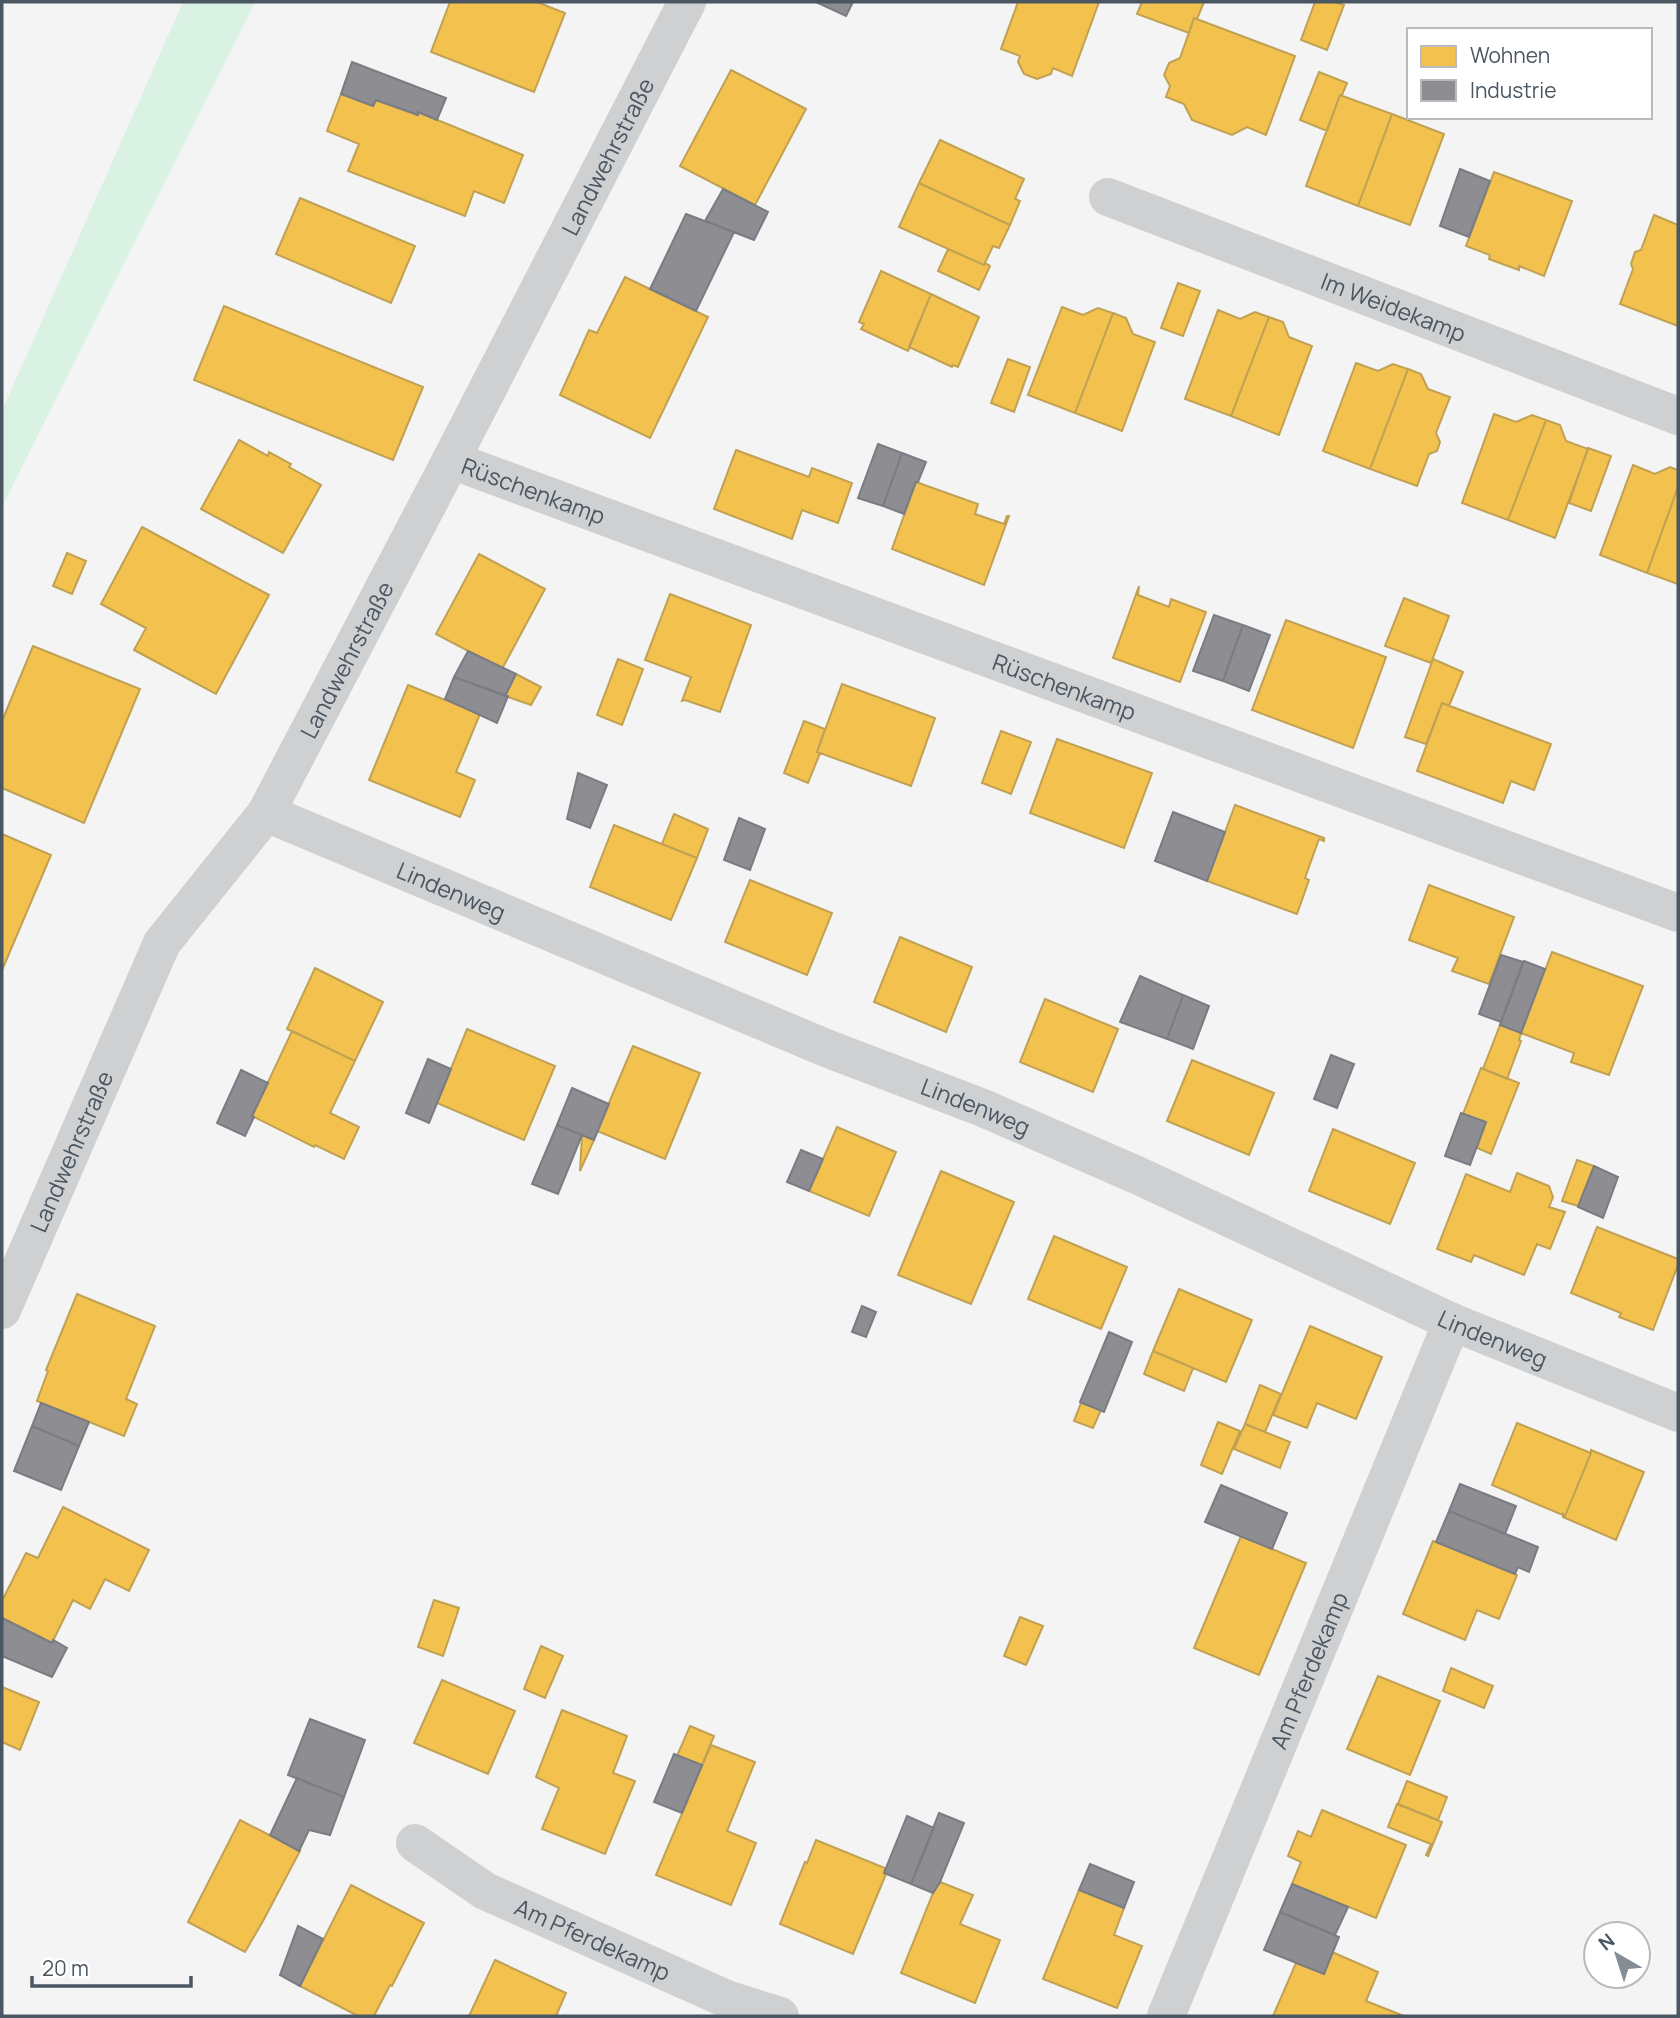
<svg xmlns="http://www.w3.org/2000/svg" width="1680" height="2018" font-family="Manrope,sans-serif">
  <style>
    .green { fill: #d9f2e3 }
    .homes { fill: #f2c14e; stroke: #c0a154; stroke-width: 2 }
    .industry { fill: #8d8d92; stroke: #797c83; stroke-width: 2 }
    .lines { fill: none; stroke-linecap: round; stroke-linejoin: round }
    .minor { stroke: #ced0d2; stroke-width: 38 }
    .labels { text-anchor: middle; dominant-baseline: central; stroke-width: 7; stroke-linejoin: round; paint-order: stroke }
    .street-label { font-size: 23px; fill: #4a5661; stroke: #fff }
  </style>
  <rect width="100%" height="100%" fill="#f4f4f4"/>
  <path class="green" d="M183,2H255L2,507V411Z"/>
  <path class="homes" d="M450,2H537L565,13L534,92L431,52Z
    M1018,2H1099L1072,76L1053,68L1051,74L1037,79L1024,74L1018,62L1020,56L1001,49Z
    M1142,2H1204L1197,19L1194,18L1189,33L1137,14Z
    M1315,2H1334L1344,5L1327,50L1301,40Z
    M1194,18L1295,56L1266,135L1247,127L1232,135L1192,120L1184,104L1166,97L1170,86L1164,75L1169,63L1180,58Z
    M731,70L806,109L755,205L680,166Z
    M1319,72L1347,83L1342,95H1340L1327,131L1300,120Z
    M341,94L373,106L376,100L418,115V112L523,155L504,203L474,191L465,216L348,171L359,144L327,131Z
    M1340,95L1392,114L1358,206L1306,186Z
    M1392,114L1444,134L1410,225L1358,206Z
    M940,140L1024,179L1015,199L1020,201L1010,225L919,183Z
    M1494,172L1572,201L1544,276L1519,266V270L1489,259L1490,255L1466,246Z
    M919,183L1010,225L999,248L993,246L984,265L899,227Z
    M300,198L415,246L391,303L276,254Z
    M1654,215L1678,225V326L1620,304L1633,269L1631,264L1635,252L1641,250Z
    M948,249L984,265L985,263L990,266L979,290L938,271Z
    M881,271L931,294L908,351L861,329L864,324L859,322Z
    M625,277L708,317L650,438L560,395L589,330L597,333Z
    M1178,283L1200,291L1183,336L1161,328Z
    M931,294L979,317L958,367L953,365L952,367L909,347Z
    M224,306L423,387L393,460L194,380Z
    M1062,307L1083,315L1098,308L1113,313L1075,413L1028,395Z
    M1218,310L1240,319L1255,312L1269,317L1231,416L1185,399Z
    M1113,313L1126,318L1133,334L1155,342L1122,431L1075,413Z
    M1269,317L1283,322L1289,337L1312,346L1279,435L1231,416Z
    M1008,359L1030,367L1014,412L991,403Z
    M1356,363L1378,371L1393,364L1408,369L1370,469L1323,451Z
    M1408,369L1421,374L1428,389L1450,397L1436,433L1440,442L1437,451L1429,454L1417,486L1370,469Z
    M1494,414L1516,422L1532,415L1546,420L1508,520L1462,503Z
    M1546,420L1560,425L1566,441L1588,449L1555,538L1508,520Z
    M239,440L268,456L269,452L291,464L289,467L321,485L283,553L201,509Z
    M1588,448L1611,456L1591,511L1569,503Z
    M736,450L809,477L812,468L852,483L838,523L802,510L792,539L714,509Z
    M1633,465L1655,474L1670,467L1678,470V487L1647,573L1600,555Z
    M916,482L978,504L975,514L1004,524L1007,516H1009L984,585L892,549Z
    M1678,487V584L1647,573Z
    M142,527L269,595L216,694L134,650L146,628L101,604Z
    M67,553L86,561L72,594L53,586Z
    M479,554L545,589L502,669L436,634Z
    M1139,586L1138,595L1169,607L1171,599L1206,612L1180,682L1113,658Z
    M670,594L751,625L720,712L685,700L682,701L691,677L645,660Z
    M1404,598L1449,616L1431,663L1385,646Z
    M1286,620L1386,657L1353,748L1252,710Z
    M33,646L140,689L84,823L2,788V721Z
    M618,659L643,669L622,725L597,715Z
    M1433,659L1463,672L1449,706L1442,703L1426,744L1405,737Z
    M516,674L541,687L531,705L505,696Z
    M842,684L935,718L911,786L817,752Z
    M408,685L480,714L456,772L475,780L460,817L369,780Z
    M1442,703L1551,744L1534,790L1511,781L1503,803L1417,771Z
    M804,721L825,729L817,752L820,753L808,783L784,773Z
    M1001,731L1031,742L1011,794L982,783Z
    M1057,739L1152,773L1124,848L1030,813Z
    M1235,805L1324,838V841L1319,839L1305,878L1309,880L1297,914L1207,881Z
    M674,814L708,829L697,858L662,844Z
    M614,825L697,858L671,920L590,887Z
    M2,834L51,855L3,968L2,967Z
    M750,880L832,913L807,975L725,942Z
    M1429,885L1514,917L1489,984L1452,971L1458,958L1409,940Z
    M900,937L972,967L946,1032L874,1002Z
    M1552,952L1643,986L1609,1075L1571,1062L1574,1053L1521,1033Z
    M315,968L383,1002L355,1061L287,1029Z
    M1045,999L1118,1029L1093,1092L1020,1062Z
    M1500,1025L1521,1033L1519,1040L1521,1041L1507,1079L1483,1069Z
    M467,1029L555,1066L524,1140L437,1103Z
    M292,1031L355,1061L330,1113L359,1127L344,1159L315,1145L314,1147L252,1116Z
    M633,1046L700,1073L665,1159L597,1131Z
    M1192,1060L1274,1093L1249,1155L1167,1121Z
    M1481,1068L1519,1083L1491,1154L1477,1148L1486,1122L1463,1114Z
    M837,1127L896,1152L869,1216L809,1191Z
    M1333,1129L1415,1163L1390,1224L1309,1191Z
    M582,1135L594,1140L580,1171Z
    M1577,1160L1594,1166L1578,1206L1562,1201Z
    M941,1171L1014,1202L971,1304L898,1275Z
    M1517,1173L1549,1186L1553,1197L1549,1207L1565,1212L1550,1249L1537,1244L1524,1275L1474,1255L1471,1262L1437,1249L1466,1174L1510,1192Z
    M1597,1227L1678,1259V1265L1653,1330L1619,1317L1621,1313L1571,1293Z
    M1054,1236L1127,1267L1101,1329L1028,1299Z
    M1179,1289L1252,1320L1226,1382L1153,1351Z
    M77,1294L155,1326L126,1399L137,1404L124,1436L37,1401L48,1371L46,1370Z
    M1310,1326L1382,1357L1356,1419L1317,1403L1307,1428L1273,1415Z
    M1153,1351L1193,1368L1184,1391L1144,1374Z
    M1260,1385L1281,1394L1265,1432L1245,1424Z
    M1081,1403L1101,1410L1093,1428L1074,1421Z
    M1218,1422L1240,1431L1222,1474L1201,1465Z
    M1517,1423L1591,1453L1565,1516L1492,1485Z
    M1245,1424L1290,1442L1280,1468L1234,1449Z
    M1591,1450L1644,1472L1616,1540L1563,1517V1514L1565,1516L1591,1453Z
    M63,1507L149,1550L129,1591L105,1579L90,1609L73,1600L52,1643L2,1618V1601L26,1553L38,1558Z
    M1241,1536L1306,1563L1259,1675L1194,1648Z
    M1433,1541L1517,1575L1499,1619L1477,1610L1465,1640L1403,1614Z
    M434,1600L459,1608L443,1656L418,1647Z
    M1020,1617L1043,1626L1026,1665L1004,1656Z
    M541,1646L563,1656L545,1698L524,1689Z
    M1451,1668L1493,1686L1484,1708L1443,1691Z
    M1378,1676L1440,1701L1410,1775L1347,1749Z
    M442,1680L515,1711L488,1774L414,1743Z
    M2,1687L39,1702L20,1750L2,1742Z
    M562,1710L627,1736L613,1773L635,1781L605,1854L542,1829L559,1788L536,1777Z
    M690,1726L714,1736L702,1765L677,1756Z
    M711,1745L755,1762L727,1831L756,1843L731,1905L656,1875Z
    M1407,1781L1447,1797L1438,1820L1398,1804Z
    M1397,1804L1442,1822L1428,1856L1426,1855L1431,1844L1388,1827Z
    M1322,1810L1406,1845L1376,1918L1292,1884L1301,1862L1288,1856L1298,1831L1311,1837Z
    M240,1820L300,1851L263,1921L245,1952L188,1922Z
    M816,1840L885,1868L884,1873L886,1874L853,1954L780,1924L805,1862L807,1863Z
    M940,1882L973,1895L960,1924L1000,1940L975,2003L901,1973L933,1893Z
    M351,1885L424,1923L392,1986L390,1985L374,2016H358L300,1986Z
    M1079,1890L1124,1908L1114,1935L1142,1946L1117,2008L1043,1979Z
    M1332,1952L1378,1972L1366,2001L1404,2016H1273L1296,1963L1324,1974Z
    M495,1960L566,1993L556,2016H469Z"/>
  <path class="industry" d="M816,2H853L846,16Z
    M352,62L446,98L437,120L418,112V115L376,100L373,106L341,94Z
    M1460,169L1490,181L1469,237L1440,226Z
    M723,189L768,212L754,240L705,221Z
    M686,214L734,232L696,311L650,289Z
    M878,444L902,453L883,506L858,498Z
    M902,453L926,462L918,482H916L904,514L883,506Z
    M1214,615L1243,625L1223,681L1193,671Z
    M1243,625L1270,635L1249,691L1223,681Z
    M468,651L516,674L505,696L454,677Z
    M454,677L508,696L497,723L445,699Z
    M578,773L607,785L590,828L567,819Z
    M1173,812L1225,832L1207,881L1155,861Z
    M739,818L765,829L750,870L724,860Z
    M1501,955L1523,962L1501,1022L1479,1014Z
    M1524,961L1545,969L1521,1033L1500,1025Z
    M1140,976L1183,995L1167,1039L1120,1022Z
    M1183,995L1209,1006L1193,1049L1167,1039Z
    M1331,1055L1354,1064L1337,1108L1314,1099Z
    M428,1059L451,1069L429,1123L406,1113Z
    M241,1070L268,1083L252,1116L254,1117L245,1136L217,1123Z
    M572,1088L609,1104L594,1140L557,1125Z
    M1461,1113L1486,1122L1470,1165L1445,1156Z
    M557,1125L582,1135L558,1194L532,1184Z
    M801,1150L823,1159L809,1191L787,1182Z
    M1594,1166L1618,1177L1603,1218L1578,1207Z
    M862,1306L876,1312L866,1337L852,1332Z
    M1109,1332L1132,1342L1104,1412L1080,1402Z
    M41,1403L89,1422L79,1446L32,1426Z
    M32,1426L79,1446L61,1490L14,1471Z
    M1460,1484L1516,1506L1505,1534L1449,1511Z
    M1221,1485L1287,1513L1272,1549L1205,1522Z
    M1449,1511L1538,1547L1529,1572L1518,1567L1515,1574L1436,1542Z
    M2,1618L52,1643L53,1640L67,1648L52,1677L2,1656Z
    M310,1719L365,1740L344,1797L288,1775Z
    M674,1754L702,1765L682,1813L654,1802Z
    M297,1778L344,1797L330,1835L309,1830L299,1851L270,1835Z
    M939,1813L964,1823L940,1882L933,1893L911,1884Z
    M907,1816L934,1828L911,1884L884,1873Z
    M1090,1864L1134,1882L1124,1908L1079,1890Z
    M1292,1884L1348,1907L1335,1935L1280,1912Z
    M1280,1912L1339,1937L1324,1974L1264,1950Z
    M298,1926L323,1939L300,1986L280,1975Z"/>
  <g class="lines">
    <g class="minor">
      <path id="s1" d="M1108,197L1678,416"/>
      <path id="s2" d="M451,460L1678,913"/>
      <path id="s3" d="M266,813L826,1048L983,1108L1139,1176L1452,1322L1678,1413"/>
      <path id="s4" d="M2,1310L162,943L266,813L451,460L687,2"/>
      <path id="s5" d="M415,1843L485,1891L729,2000L780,2016"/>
      <path id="s6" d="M1166,2016L1452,1322"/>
    </g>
  </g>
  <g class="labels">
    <g class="street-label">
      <text stroke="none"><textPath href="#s4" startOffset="1307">Landwehrstraße</textPath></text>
      <text stroke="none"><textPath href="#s1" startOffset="306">Im Weidekamp</textPath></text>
      <text stroke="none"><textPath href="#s2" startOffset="88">Rüschenkamp</textPath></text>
      <text stroke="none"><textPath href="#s4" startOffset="740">Landwehrstraße</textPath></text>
      <text stroke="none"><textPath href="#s2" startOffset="654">Rüschenkamp</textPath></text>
      <text stroke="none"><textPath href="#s3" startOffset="201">Lindenweg</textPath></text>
      <text stroke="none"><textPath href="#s3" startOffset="768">Lindenweg</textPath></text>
      <text stroke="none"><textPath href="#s4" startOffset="173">Landwehrstraße</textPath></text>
      <text stroke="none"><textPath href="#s3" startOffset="1335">Lindenweg</textPath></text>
      <text stroke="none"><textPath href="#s6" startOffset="374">Am Pferdekamp</textPath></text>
      <text stroke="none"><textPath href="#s5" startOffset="203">Am Pferdekamp</textPath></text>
    </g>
  </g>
  <rect width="1680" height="2018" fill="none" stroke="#4a5661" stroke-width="7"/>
  <rect x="1407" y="28" width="245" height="91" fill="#ffffff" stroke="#b7bbc0" stroke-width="2"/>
  <rect x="1421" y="46" width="35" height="21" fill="#f2c14e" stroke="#b7bbc0" stroke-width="2"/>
  <text x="1470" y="63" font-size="21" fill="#4a5661">Wohnen</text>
  <rect x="1421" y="80" width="35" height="21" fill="#8d8d92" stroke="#b7bbc0" stroke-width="2"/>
  <text x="1470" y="98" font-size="21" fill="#4a5661">Industrie</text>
  <g transform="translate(1617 1955) rotate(321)"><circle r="33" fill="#ffffff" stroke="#b7bbc0" stroke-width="2"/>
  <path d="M0-5L12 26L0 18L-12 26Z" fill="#868d94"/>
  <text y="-10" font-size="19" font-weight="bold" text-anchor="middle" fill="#4a5661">N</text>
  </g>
  <path d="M32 1976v10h159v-10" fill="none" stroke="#4a5661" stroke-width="3.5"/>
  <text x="42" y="1976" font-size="21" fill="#4a5661" stroke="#ffffff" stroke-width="5" paint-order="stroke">20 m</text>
</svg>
